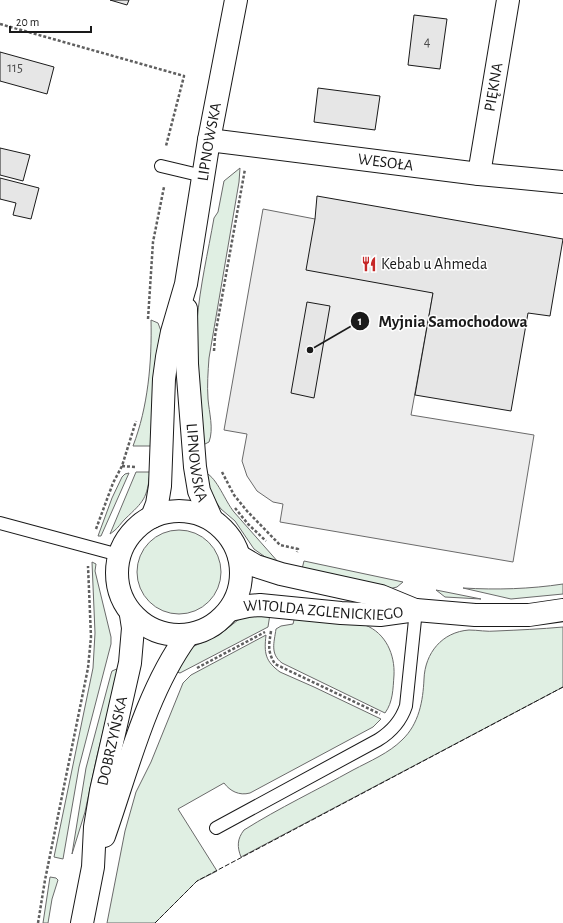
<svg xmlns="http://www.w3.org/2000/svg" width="563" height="923" font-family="'Alegreya Sans',sans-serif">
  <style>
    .green { fill: #e0efe3; stroke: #6a6a6a }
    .parking { fill: #ededed; stroke: #6a6a6a }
    .building { fill: #e6e6e6; stroke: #1a1a1a }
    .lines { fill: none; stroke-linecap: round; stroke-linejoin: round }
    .lane-casing { stroke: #1a1a1a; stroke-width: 14 }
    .street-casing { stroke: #1a1a1a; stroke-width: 24 }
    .secondary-casing { stroke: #1a1a1a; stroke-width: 24 }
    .path { stroke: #5f5f5f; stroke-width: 2.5; stroke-dasharray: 3 2; stroke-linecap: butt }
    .lane { stroke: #fff; stroke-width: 12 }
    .street { stroke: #fff; stroke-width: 22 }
    .secondary { stroke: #fff; stroke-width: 22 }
    .fence { stroke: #1a1a1a; stroke-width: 1; stroke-dasharray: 5 2; stroke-linecap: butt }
    .labels { text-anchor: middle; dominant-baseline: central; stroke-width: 3; stroke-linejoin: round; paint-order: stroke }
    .number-label { font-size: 14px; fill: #4d4d4d }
    .street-label { font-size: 16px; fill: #1a1a1a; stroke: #fff }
    .poi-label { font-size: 16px; fill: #1a1a1a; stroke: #fff; text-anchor: start }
    .leader { fill: none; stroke: #1a1a1a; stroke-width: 1.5 }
    .callout-dot { fill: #1a1a1a; stroke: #fff; stroke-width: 1.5 }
    .mark-label { font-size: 12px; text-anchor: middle; font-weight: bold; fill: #fff }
    .callout-label { font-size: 17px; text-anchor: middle; font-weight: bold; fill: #1a1a1a; stroke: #fff; stroke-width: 3; stroke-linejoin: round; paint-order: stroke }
  </style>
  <rect width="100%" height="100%" fill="#fff"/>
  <path class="green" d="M240,168L239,182L209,358C208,372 207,385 208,399C209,412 214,429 209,442L203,445C199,404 194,362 197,321C200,286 208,252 214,218L218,212L224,181Z
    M151,320L158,323L161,331L156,365L151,446H133C148,407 152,362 151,320Z
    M136,472H150C147,499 144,501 125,519C121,523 118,528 114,531L110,534Z
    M129,473L101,536H98L112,498L122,477L125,474Z
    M206,473C217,478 225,501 234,512L279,563L268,559L254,549L235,521L221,509L211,495Z
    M137 572a42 42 0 1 1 84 0a42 42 0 1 1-84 0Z
    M304,561L403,582L397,587L389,589L302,569Z
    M92,562L96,564L95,571L111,637V644L79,767L63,859L54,857L93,668L95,633Z
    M563,584V594L511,599L463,588C497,590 530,589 563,584Z
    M436,590L481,599L445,597Z
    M270,614L268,627L180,673L174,671L192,647L219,635L238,620L245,617Z
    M295,616C311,618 327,620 344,622C351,623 359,623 365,625C386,633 395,655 394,675C393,689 393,702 385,713L282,663C270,654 274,643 276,629L281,626L293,624Z
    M563,627V687L241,857C237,847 237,839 244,830C279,808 317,790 353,770C370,761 389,753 402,740C419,724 423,701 424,679C425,653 442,632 469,630C478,630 487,632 496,631C519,630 541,629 563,627Z
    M266,635C264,653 265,661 280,672L314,687L381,719L373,727L250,793C239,796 230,791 224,783L178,809L217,871L197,881L155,923H107L125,831L136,792L151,762L183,683L191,675Z
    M119,668L97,756L85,812L72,854L86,768L111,674L112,671Z
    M50,877L56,878L58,880L52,899L48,923H43Z"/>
  <path class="parking" d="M263,209L315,219L433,293L411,415L534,435L513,562L280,522L283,504L273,502L257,491L247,476L242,461L247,434L224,430Z"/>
  <path class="building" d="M110,0H129L127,5Z
    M414,15L447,19L440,69L408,65Z
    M0,52L54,67L47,94L0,81Z
    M318,88L380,96L375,130L314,122Z
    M0,148L30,155L23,181L0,175Z
    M0,178L39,188L31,219L13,215L16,203L0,199Z
    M317,196L563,239L550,316L528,313L511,411L415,395L433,293L306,270L315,219Z
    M307,302L330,306L314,398L291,393Z"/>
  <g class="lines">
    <defs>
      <path id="lane" d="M161,166L203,176
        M0,523L119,555
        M216,828L378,740C391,732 401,721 406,706L416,610"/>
      <g id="street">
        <path id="s1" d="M209,140L479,174L563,182"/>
        <path id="s2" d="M479,174L508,0"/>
      </g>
      <g id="secondary">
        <path id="s3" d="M186,309L187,364L195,467L199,491L211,518"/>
        <circle cx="179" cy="573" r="62"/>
        <path id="s4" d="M152,517L157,504L160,486L164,379L167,357L172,332L186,284L209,140L236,0"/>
        <path d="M239,556L256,566L281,574L381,596L415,610"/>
        <path id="s5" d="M230,610L248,606L260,605L341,613L380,615L416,610L475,615H529L563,610"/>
        <path d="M104,836C127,771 146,692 187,636"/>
        <path id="s6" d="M82,923L93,867L95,827L101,791L130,663L133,628L131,615"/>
      </g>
    </defs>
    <use href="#lane" class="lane-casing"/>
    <use href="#street" class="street-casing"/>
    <use href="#secondary" class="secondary-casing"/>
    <path class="path" d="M0,24L184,76L166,146
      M148,319L153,242L164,187
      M214,351L215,336L245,169
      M122,466L135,467
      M222,472L234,495L247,511L280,545L298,549L297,552
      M235,508L248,524L266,541
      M96,529L113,483L122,466L136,421
      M271,631C269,645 267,651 275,664L380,714
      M197,668L265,632
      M38,923L45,880L88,668L91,637L88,566"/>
    <use href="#lane" class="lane"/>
    <use href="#street" class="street"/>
    <use href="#secondary" class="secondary"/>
    <path class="fence" d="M155,923L197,881L563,687"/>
  </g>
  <defs>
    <symbol id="restaurant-bare" viewBox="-9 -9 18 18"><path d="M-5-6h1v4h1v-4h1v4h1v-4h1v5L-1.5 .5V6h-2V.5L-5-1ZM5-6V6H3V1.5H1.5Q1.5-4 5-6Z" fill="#c62828" stroke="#fff" stroke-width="2.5" paint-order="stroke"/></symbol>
  </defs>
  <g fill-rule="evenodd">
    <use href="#restaurant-bare" x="358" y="253" width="22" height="22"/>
  </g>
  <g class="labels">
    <g class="number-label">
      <text x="427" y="42">4</text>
      <text x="15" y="68">115</text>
    </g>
    <g class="street-label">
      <text stroke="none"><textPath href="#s2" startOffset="88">PIĘKNA</textPath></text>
      <text stroke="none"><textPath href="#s4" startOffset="381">LIPNOWSKA</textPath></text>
      <text stroke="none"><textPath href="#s1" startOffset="178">WESOŁA</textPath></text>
      <text stroke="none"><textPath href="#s3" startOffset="154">LIPNOWSKA</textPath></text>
      <text stroke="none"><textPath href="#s5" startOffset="94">WITOLDA ZGLENICKIEGO</textPath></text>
      <text stroke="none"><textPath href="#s6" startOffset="185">DOBRZYŃSKA</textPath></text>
    </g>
    <g class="poi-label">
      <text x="381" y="264">Kebab u Ahmeda</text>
    </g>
  </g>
  <path class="leader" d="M310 350L360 321"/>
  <g class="callout-dot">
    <circle cx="310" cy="350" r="4"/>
    <circle cx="360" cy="321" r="10"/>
  </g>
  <g class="mark-label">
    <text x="360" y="325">1</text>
  </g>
  <g class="callout-label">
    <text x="453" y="327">Myjnia Samochodowa</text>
  </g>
  <path d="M10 26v6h81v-6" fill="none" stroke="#1a1a1a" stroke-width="2"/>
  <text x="16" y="26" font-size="12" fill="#1a1a1a" stroke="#ffffff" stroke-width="3" paint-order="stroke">20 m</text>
</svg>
